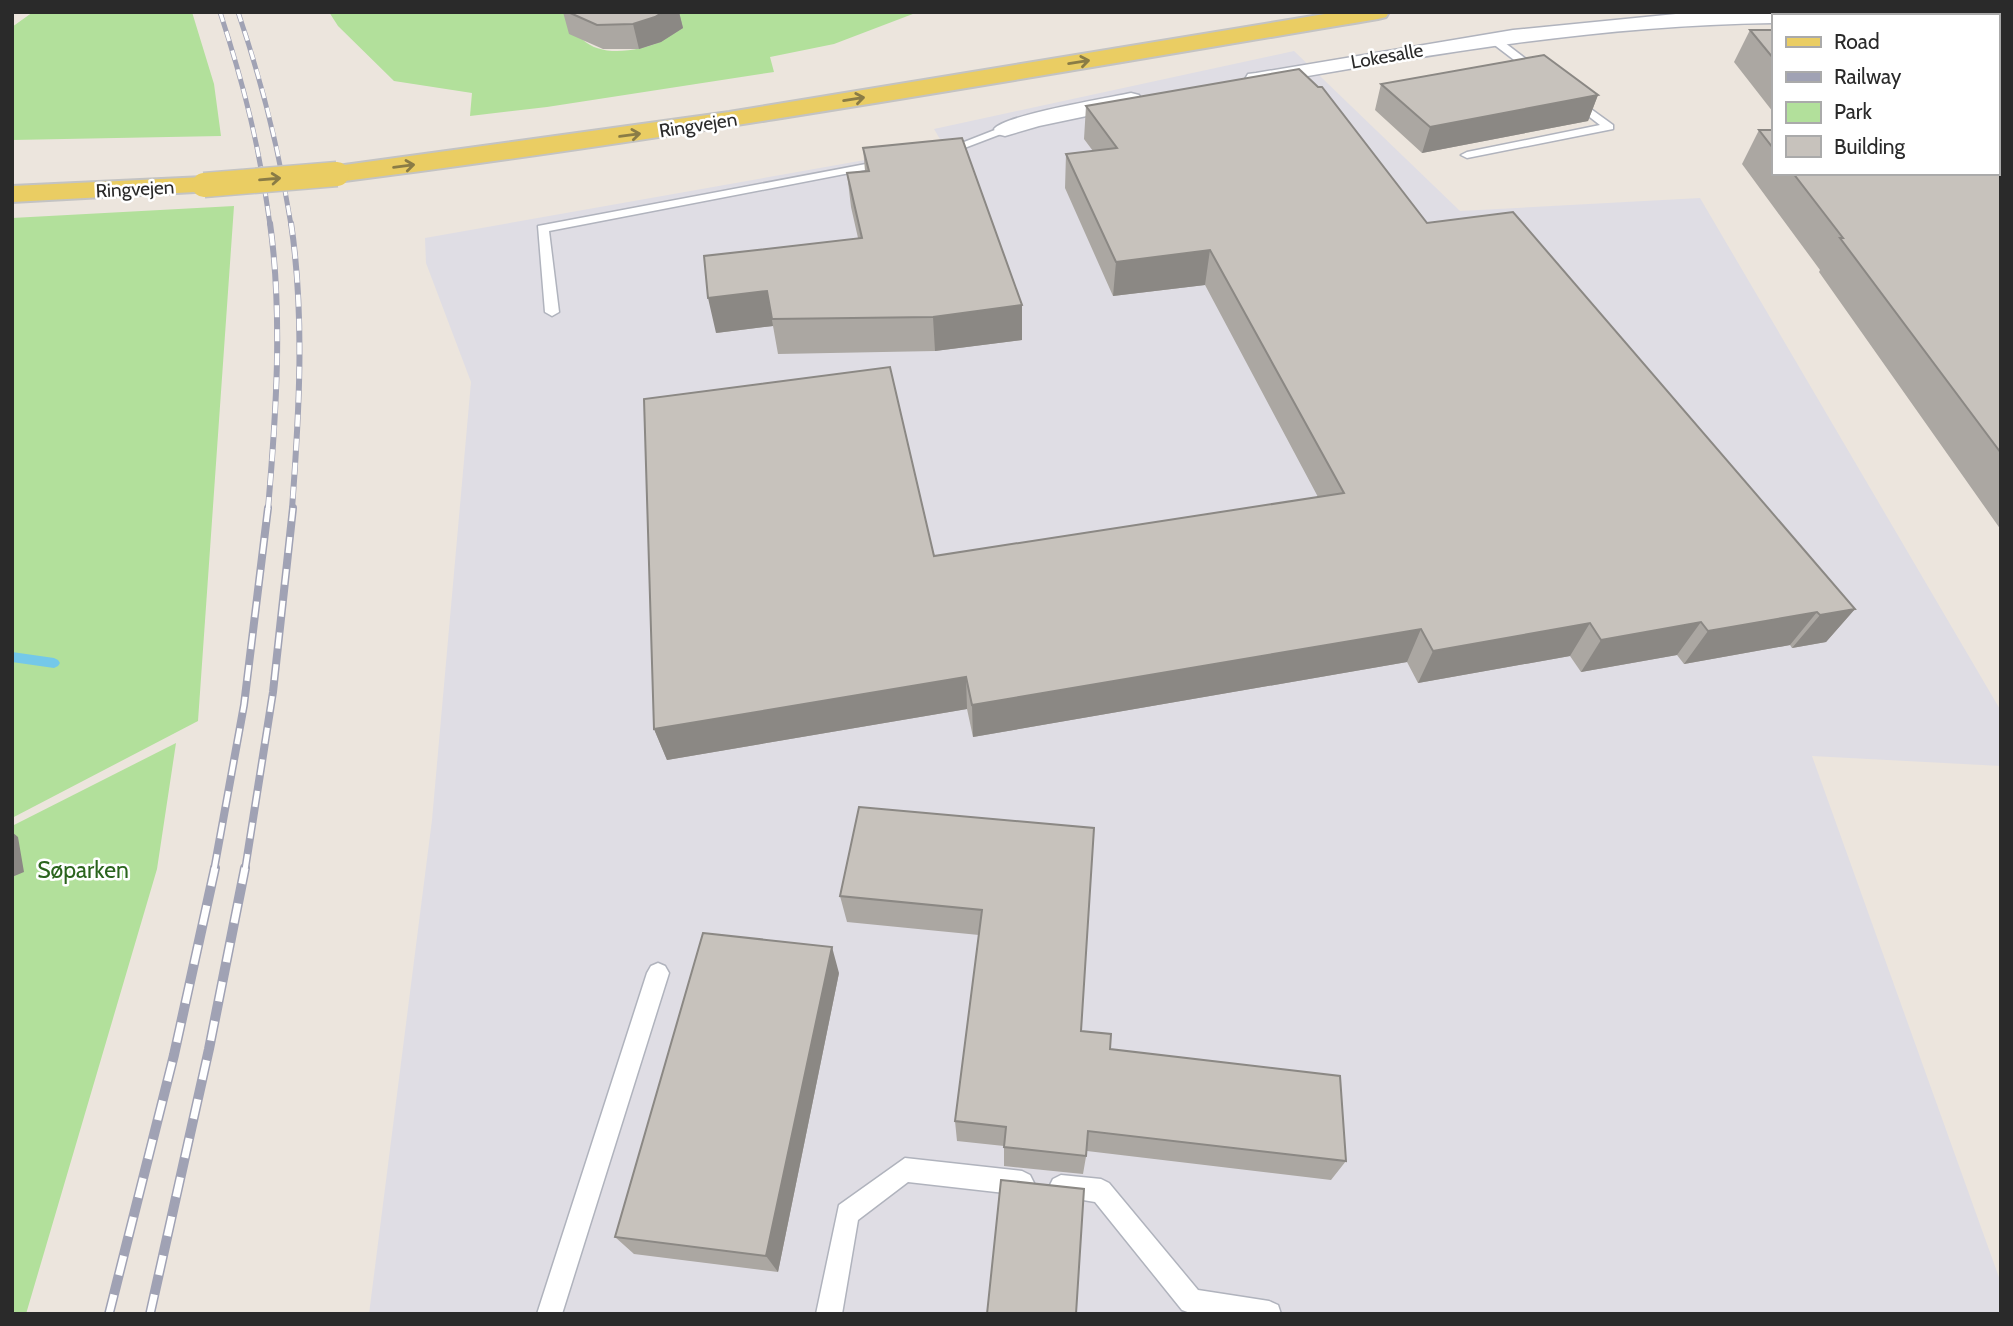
<svg xmlns="http://www.w3.org/2000/svg" width="2013" height="1326" font-family="Cabin,sans-serif">
  <style>
    .industrial { fill: #dfdde4 }
    .green { fill: #b2e09b }
    .lines { fill: none; stroke-linecap: round; stroke-linejoin: round }
    .stream { fill: #74c8e9; fill-rule: evenodd }
    .service-casing { stroke: #b0b3bd; stroke-width: 3 }
    .minor-casing { stroke: #b0b3bd; stroke-width: 3 }
    .primary-casing { stroke: #c3c3c3; stroke-width: 4 }
    .service { fill: #fff; fill-rule: evenodd }
    .minor { fill: #fff; fill-rule: evenodd }
    .primary { fill: #eacd63; fill-rule: evenodd }
    .rail-far3-casing { stroke: #a0a2b4; stroke-width: 5 }
    .rail-far2-casing { stroke: #a0a2b4; stroke-width: 6 }
    .rail-far1-casing { stroke: #a0a2b4; stroke-width: 8 }
    .rail-casing { stroke: #a0a2b4; stroke-width: 10 }
    .rail-far3 { stroke: #fff; stroke-width: 3.5; stroke-dasharray: 10; stroke-linecap: butt }
    .rail-far2 { stroke: #fff; stroke-width: 4.5; stroke-dasharray: 12; stroke-linecap: butt }
    .rail-far1 { stroke: #fff; stroke-width: 5; stroke-dasharray: 16; stroke-linecap: butt }
    .rail { stroke: #fff; stroke-width: 7; stroke-dasharray: 20; stroke-linecap: butt }
    .primary-bridge-casing { stroke: #c3c3c3; stroke-width: 27; stroke-linecap: butt }
    .primary-bridge { stroke: #eacd63; stroke-width: 24 }
    .wall { fill: #aba7a2 }
    .shaded-wall { fill: #8b8884 }
    .building { fill: #c7c2bc; stroke: #8b8884; stroke-width: 2 }
    .oneway { stroke: #8a7c46 }
    .labels { text-anchor: middle; dominant-baseline: central; stroke-width: 5; stroke-linejoin: round; paint-order: stroke }
    .far-street-label { font-size: 19px; fill: #2a2a2a; stroke: #fff }
    .park-label { font-size: 23px; fill: #2b641d; stroke: #fff }
  </style>
  <rect width="100%" height="100%" fill="#ece5dd"/>
  <path class="industrial" d="M1294,51L1460,211L1700,198L2001,711V766L1812,756L2001,1283V1314H369L432,820L471,382L426,263L425,238L944,146L934,129Z"/>
  <path class="green" d="M33,12H192L214,84L221,136L12,140V27Z
    M329,12H596L582,39C601,58 638,51 660,42L663,12H918L834,44L770,57L774,72L547,107L470,116L472,93L394,81L338,26Z
    M234,206L198,721L12,818V218Z
    M176,743L157,869L26,1314H12V826Z"/>
  <g class="lines">
    <path class="stream" d="M12,652L54,658L58,660L60,663L58,666L54,668L12,662Z"/>
    <defs>
      <path id="service" d="M1488,36H1496L1543,72V76H1535L1488,40Z
        M1573,96L1613,125V129L1467,158L1461,155L1467,152L1600,125L1569,101V97Z
        M1005,126L1011,129L1009,131L946,155L936,153Z
        M887,160L893,163L891,165L549,231L559,312L552,316L545,312L538,226Z
        M658,963L665,966L669,973L562,1314H537L647,973L651,966Z
        M905,1158L1022,1171L1030,1175L1034,1183L1030,1191L1022,1195L908,1182L858,1220L842,1314H816L839,1205Z
        M1061,1175L1101,1179L1109,1183L1198,1290L1269,1301L1278,1305L1281,1314H1193L1182,1310L1095,1202L1053,1195L1049,1187L1053,1179Z"/>
      <path id="minor" d="M1696,12H1778L1782,16H1773V23C1598,25 1428,55 1256,85L1248,84L1245,79L1248,74L1256,73L1513,30Z
        M2001,15V27H1997V16H1994Z
        M1131,93L1139,95L1142,100L1139,105L1039,126L1005,136L997,134L994,129C1004,115 1108,98 1131,93Z"/>
      <path id="primary" d="M1337,12H1389L1386,17L1378,19C1031,77 686,138 337,182L328,180L324,174L328,168L337,166L729,112Z
        M204,177L213,179L217,185L213,191L12,202V186Z"/>
    </defs>
    <use href="#service" class="service-casing"/>
    <use href="#minor" class="minor-casing"/>
    <use href="#primary" class="primary-casing"/>
    <use href="#service" class="service"/>
    <use href="#minor" class="minor"/>
    <use href="#primary" class="primary"/>
    <defs>
      <path id="rail-far3" d="M220,12C244,85 260,149 270,225
        M238,12C263,85 279,149 291,225"/>
      <path id="rail-far2" d="M291,223C305,317 299,415 292,509
        M268,509C276,415 283,317 270,223"/>
      <path id="rail-far1" d="M214,870L244,705L268,508
        M245,870L273,692L293,508"/>
      <path id="rail" d="M109,1314L174,1055L215,868
        M150,1314L209,1049L245,868"/>
    </defs>
    <use href="#rail-far3" class="rail-far3-casing"/>
    <use href="#rail-far2" class="rail-far2-casing"/>
    <use href="#rail-far1" class="rail-far1-casing"/>
    <use href="#rail" class="rail-casing"/>
    <use href="#rail-far3" class="rail-far3"/>
    <use href="#rail-far2" class="rail-far2"/>
    <use href="#rail-far1" class="rail-far1"/>
    <use href="#rail" class="rail"/>
    <defs>
      <path id="primary-bridge" d="M204,185L337,174"/>
    </defs>
    <use href="#primary-bridge" class="primary-bridge-casing"/>
    <use href="#primary-bridge" class="primary-bridge"/>
  </g>
  <path class="wall" d="M563,12H679L683,28L661,42L639,49H603L569,34Z
    M1750,30H1773V112L1734,62Z
    M2001,79V530L1819,272L1820,270L1742,164L1759,130H1773V173H1997Z
    M1381,84L1598,95L1588,121L1422,153L1375,110Z
    M1086,106L1427,223L1855,609L1826,642L1792,648L1790,645L1684,664L1677,655L1581,672L1570,656L1418,683L1407,662L973,737L967,709L667,760L654,729L934,556L1318,497L1205,285L1113,296L1065,188L1066,154L1093,151L1084,139Z
    M863,148L1022,340L935,351L778,354L773,326L716,333L858,238L851,207L847,173L865,171Z
    M1094,828L1081,1031L1110,1049L1346,1161L1331,1180L1087,1151L1083,1174L1004,1166V1146L957,1141L955,1121L979,935L847,922L840,896Z
    M839,973L778,1272L634,1254L615,1237Z"/>
  <path class="shaded-wall" d="M663,12H679L683,28L661,42L639,49L633,24Z
    M1598,95L1588,121L1422,153L1430,127Z
    M1210,250L1205,285L1113,296L1116,262Z
    M767,291L773,326L716,333L708,298Z
    M1022,305V340L935,351L933,317Z
    M1855,609L1826,642L1792,648L1820,615Z
    M1817,612L1790,645L1684,664L1708,631Z
    M1701,622L1677,655L1581,672L1601,640Z
    M1590,623L1570,656L1418,683L1433,651Z
    M1421,629L1407,662L973,737L972,705Z
    M966,677L967,709L667,760L654,729Z
    M12,832L18,837L24,872L12,877Z
    M832,947L839,973L778,1272L766,1256Z"/>
  <path class="building" d="M568,12H663L655,17L633,24L597,25Z
    M1750,30H1773V58Z
    M1544,55L1598,95L1430,127L1381,84Z
    M1299,69L1318,87H1322L1427,223L1513,212L1855,609L1820,615L1817,612L1708,631L1701,622L1601,640L1590,623L1433,651L1421,629L972,705L966,677L654,729L644,399L890,367L934,556L1344,493L1210,250L1116,262L1066,154L1117,148L1086,106Z
    M1997,76L2001,79V453L1840,238H1843L1793,173H1997Z
    M1759,130H1773V148Z
    M962,138L1022,305L933,317L772,319L767,291L708,298L704,256L862,238L847,173L869,171L863,148Z
    M859,807L1094,828L1081,1031L1111,1034L1110,1049L1340,1076L1346,1161L1088,1131L1086,1156L1004,1147L1006,1127L955,1121L982,910L840,896Z
    M703,933L832,947L766,1256L615,1237Z
    M1001,1180L1084,1189L1076,1314H987Z"/>
  <defs><path id="oneway-shaft" d="M-6 0H5M1.5-3L5.5 0L1.5 3" fill="none" stroke-width="1.6" stroke-linecap="round" stroke-linejoin="round" transform="scale(1.75)"/></defs>
  <g class="oneway">
    <use href="#oneway-shaft" transform="translate(1079 62) rotate(-9)"/>
    <use href="#oneway-shaft" transform="translate(854 99) rotate(-9)"/>
    <use href="#oneway-shaft" transform="translate(630 135) rotate(-8)"/>
    <use href="#oneway-shaft" transform="translate(404 166) rotate(-7)"/>
    <use href="#oneway-shaft" transform="translate(270 179) rotate(-5)"/>
  </g>
  <g class="labels">
    <g class="far-street-label">
      <text transform="translate(1387 56) rotate(-10)">Lokesalle</text>
      <text transform="translate(698 125) rotate(-9)">Ringvejen</text>
      <text transform="translate(135 189) rotate(-3)">Ringvejen</text>
    </g>
    <g class="park-label">
      <text x="83" y="870">Søparken</text>
    </g>
  </g>
  <rect width="2013" height="1326" fill="none" stroke="#2a2a2a" stroke-width="28"/>
  <rect x="1772" y="14" width="228" height="161" fill="#ffffff" stroke="#aaaaaa" stroke-width="2"/>
  <rect x="1786" y="37" width="35" height="10" fill="#eacd63" stroke="#aaaaaa" stroke-width="2"/>
  <text x="1834" y="49" font-size="21" fill="#2a2a2a">Road</text>
  <rect x="1786" y="72" width="35" height="10" fill="#a0a2b4" stroke="#aaaaaa" stroke-width="2"/>
  <text x="1834" y="84" font-size="21" fill="#2a2a2a">Railway</text>
  <rect x="1786" y="102" width="35" height="21" fill="#b2e09b" stroke="#aaaaaa" stroke-width="2"/>
  <text x="1834" y="119" font-size="21" fill="#2a2a2a">Park</text>
  <rect x="1786" y="136" width="35" height="21" fill="#c7c2bc" stroke="#aaaaaa" stroke-width="2"/>
  <text x="1834" y="154" font-size="21" fill="#2a2a2a">Building</text>
</svg>
